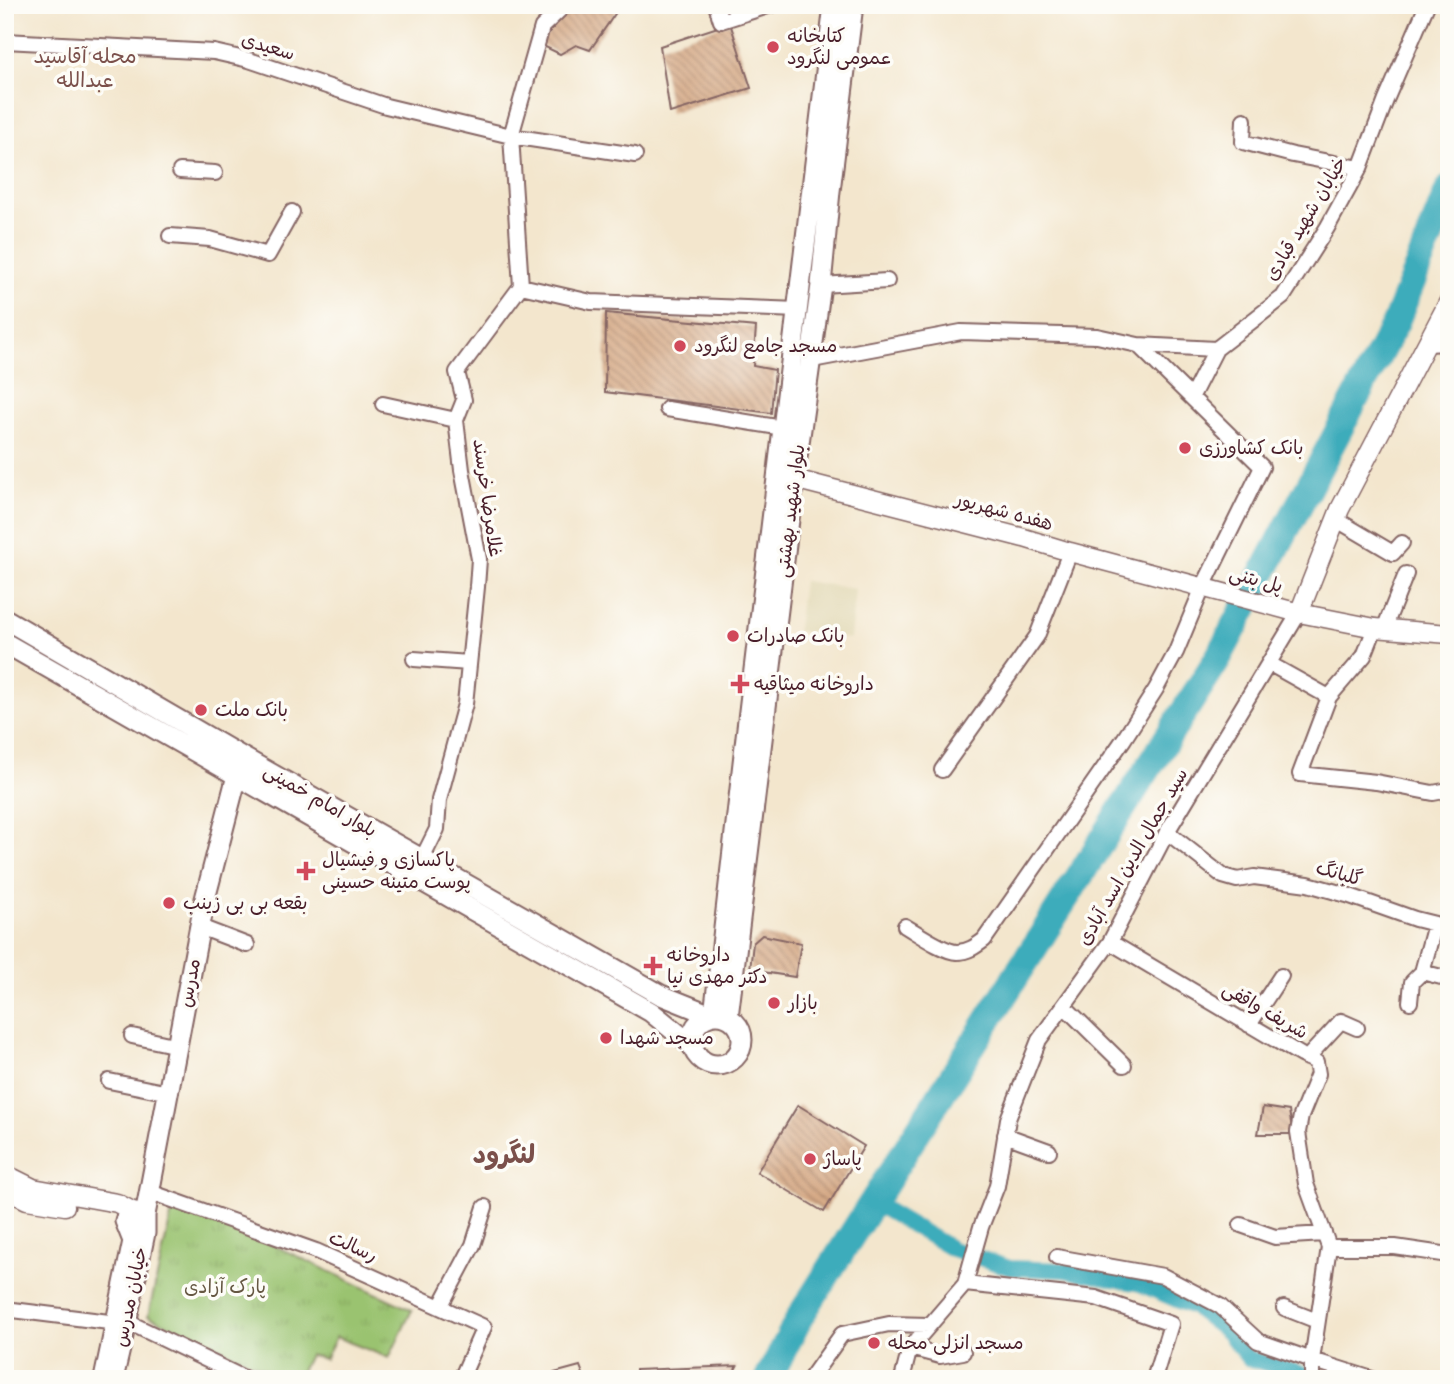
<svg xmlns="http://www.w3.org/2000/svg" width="1454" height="1384" font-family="'Balsamiq Sans','Playpen Sans Arabic',sans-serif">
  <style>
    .built { fill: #e4dbba }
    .park { fill: url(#park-tufts); stroke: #72714d; stroke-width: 2 }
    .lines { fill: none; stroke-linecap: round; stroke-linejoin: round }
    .canal { stroke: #3eacbb; stroke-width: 16 }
    .river { stroke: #3eacbb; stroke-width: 28 }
    .building { fill: url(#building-back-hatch) }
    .minor-casing { stroke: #856564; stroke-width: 18 }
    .tertiary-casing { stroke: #856564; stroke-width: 21 }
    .secondary-casing { stroke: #856564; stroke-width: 23 }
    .minor { stroke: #fff; stroke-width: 14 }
    .tertiary { stroke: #fff; stroke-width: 18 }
    .secondary { stroke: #fff; stroke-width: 19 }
    .poi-dot { fill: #d1495b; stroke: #fdfcf7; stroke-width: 2.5 }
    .labels { text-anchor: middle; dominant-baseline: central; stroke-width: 7; stroke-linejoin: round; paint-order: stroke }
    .poi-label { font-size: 19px; fill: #4a1f2b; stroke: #fdfcf7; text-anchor: start }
    .street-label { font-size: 19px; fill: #4a1f2b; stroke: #fdfcf7 }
    .park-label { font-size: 19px; fill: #665843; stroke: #fdfcf7 }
    .neighbourhood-label { font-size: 21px; fill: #7b504b; stroke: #fdfcf7 }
    .district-label { font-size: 26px; font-weight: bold; fill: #7b504b; stroke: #fdfcf7 }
  </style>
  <defs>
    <pattern id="park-tufts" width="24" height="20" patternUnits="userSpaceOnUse" patternTransform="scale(1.75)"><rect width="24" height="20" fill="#9ac36f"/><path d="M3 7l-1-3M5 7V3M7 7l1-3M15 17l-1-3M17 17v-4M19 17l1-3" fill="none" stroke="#86a760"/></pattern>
    <pattern id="building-back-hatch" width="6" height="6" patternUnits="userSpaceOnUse" patternTransform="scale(1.75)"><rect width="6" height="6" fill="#d6aa87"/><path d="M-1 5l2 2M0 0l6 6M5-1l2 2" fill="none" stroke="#b08a6f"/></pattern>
  </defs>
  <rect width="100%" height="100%" fill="#fdfcf7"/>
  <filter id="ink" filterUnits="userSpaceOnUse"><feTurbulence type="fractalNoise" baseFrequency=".0143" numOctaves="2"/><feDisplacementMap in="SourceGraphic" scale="14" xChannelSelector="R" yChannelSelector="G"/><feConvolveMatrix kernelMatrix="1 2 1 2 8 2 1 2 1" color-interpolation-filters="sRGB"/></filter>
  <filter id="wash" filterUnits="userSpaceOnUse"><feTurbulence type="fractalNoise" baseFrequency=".00686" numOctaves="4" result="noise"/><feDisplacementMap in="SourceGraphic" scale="28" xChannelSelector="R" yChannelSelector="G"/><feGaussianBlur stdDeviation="1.57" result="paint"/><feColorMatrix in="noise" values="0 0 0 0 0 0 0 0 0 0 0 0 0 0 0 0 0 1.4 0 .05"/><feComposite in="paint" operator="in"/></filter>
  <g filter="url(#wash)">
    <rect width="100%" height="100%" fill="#f3e6cd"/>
    <path class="built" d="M803,581L855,589L850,639L797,631Z"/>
    <path class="park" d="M175,1199L412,1310L389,1358L336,1337L325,1359L309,1355L297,1379H287L148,1316Z"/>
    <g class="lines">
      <path class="canal" d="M874,1203L952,1249L1010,1268L1063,1270L1140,1284L1195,1308L1229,1334L1248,1358L1320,1379"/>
      <path class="river" d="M768,1379L801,1315L1218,658L1395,324L1449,189"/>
    </g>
    <g id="blocks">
      <path class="building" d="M573,5H621L590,50L576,45L560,54L539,44Z
        M730,23L751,88L670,113L660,46Z
        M606,313L756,327L753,366L775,370L771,413L605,392Z
        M762,935L801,943L795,977L750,970L753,943Z
        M798,1105L864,1146L824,1212L757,1172Z
        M1263,1107L1289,1111L1293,1134H1258Z
        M580,1366L585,1379H554V1373Z
        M737,1366L730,1379H636V1370Z"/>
    </g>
  </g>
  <g filter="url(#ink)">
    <use href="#blocks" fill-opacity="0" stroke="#856564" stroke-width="2"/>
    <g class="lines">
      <defs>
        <path id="minor" d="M716,5L721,21L771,5
          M5,41L214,52L249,60L386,106L511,136L635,155
          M1244,120L1243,142L1293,155L1360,168
          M180,171L215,173
          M170,236L210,239L268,255L292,212
          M821,285L887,281
          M521,286L591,302L798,310
          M1426,344L1449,343
          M812,360L961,332L1097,336L1138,345L1216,349
          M1192,396L1216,349L1283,297L1327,228L1360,168L1386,100L1427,5
          M383,404L456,420
          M667,409L783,428
          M1337,520L1393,553L1402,543
          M1375,628L1364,656L1329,697L1300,774L1376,782L1433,793L1449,790
          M1384,629L1406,574
          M414,659L469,663
          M1270,664L1329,697
          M942,770L1037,636L1070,552
          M1167,832L1223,876L1237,880L1254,877L1308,884L1347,895L1415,919L1435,924L1422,972L1449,979
          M422,859L437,829L439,800L465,704L477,587L479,559L462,470L456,420L464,400L457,372L521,286L511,136L542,27L565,5
          M905,926C917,933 944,952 957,952C968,952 976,946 984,940L1124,739L1156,689L1176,652L1203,587L1262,467L1138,345
          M200,927L247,945
          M1110,942L1301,1055L1316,1062L1318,1074L1301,1116L1298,1132L1306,1184L1329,1247L1312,1360V1379
          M1410,1002L1412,982L1422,972
          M1064,1006L1124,1065
          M1249,1025L1281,976
          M132,1036L178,1046
          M1307,1058L1341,1021L1357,1028
          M109,1081L169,1093
          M1005,1135L1049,1151
          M150,1192L316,1251L484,1327L461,1379
          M1241,1225L1275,1237L1324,1234
          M1329,1247H1395L1449,1255
          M1057,1257L1163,1276L1220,1306L1258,1341L1312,1360L1372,1379
          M965,1284L1096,1298L1171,1324L1154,1379
          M440,1307L473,1245L485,1207
          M1284,1308L1317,1321
          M5,1309L117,1323
          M127,1319L134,1325L246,1379
          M910,1348L940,1356L963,1352
          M810,1379L842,1334L889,1324L929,1325
          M902,1379L910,1348L965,1284L981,1227L997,1186L1008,1119L1039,1040L1110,942L1167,832L1299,613"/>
        <path id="tertiary" d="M784,486L794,479L1024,538L1070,552L1299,613L1375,628L1449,634
          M1299,613L1340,509L1449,301
          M5,1174L33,1188L117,1203L134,1212
          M5,1189L27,1200L65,1206"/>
        <path id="secondary" d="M5,619L242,757L661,995L711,1015
          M5,643L651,1012L693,1046
          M714,1015C751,678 795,342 834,5
          M692 1040a25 25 0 1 1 50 0a25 25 0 1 1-50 0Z
          M728,1017L794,479L821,285L830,191L853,5
          M145,1215L205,899L240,764
          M104,1379L133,1241L125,1221L127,1215L136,1212L145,1215V1233L127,1319L113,1379"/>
      </defs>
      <use href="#minor" class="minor-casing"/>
      <use href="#tertiary" class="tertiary-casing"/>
      <use href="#secondary" class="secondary-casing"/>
      <use href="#minor" class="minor"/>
      <use href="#tertiary" class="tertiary"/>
      <use href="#secondary" class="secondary"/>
    </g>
  </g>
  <g class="poi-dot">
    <circle cx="773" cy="47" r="7"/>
    <circle cx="680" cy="346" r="7"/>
    <circle cx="1185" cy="448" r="7"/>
    <circle cx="733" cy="636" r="7"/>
    <path d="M736.5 673.5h7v7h7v7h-7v7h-7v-7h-7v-7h7z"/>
    <circle cx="201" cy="710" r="7"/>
    <path d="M302.5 860.5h7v7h7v7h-7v7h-7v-7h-7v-7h7z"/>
    <circle cx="169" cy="903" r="7"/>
    <path d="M649.5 955.5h7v7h7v7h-7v7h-7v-7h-7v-7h7z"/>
    <circle cx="774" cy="1003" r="7"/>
    <circle cx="606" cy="1038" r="7"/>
    <circle cx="810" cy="1159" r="7"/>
    <circle cx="874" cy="1343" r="7"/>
  </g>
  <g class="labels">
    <g class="poi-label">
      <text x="787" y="36">کتابخانه<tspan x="787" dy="22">عمومی لنگرود</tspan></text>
      <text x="694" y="346">مسجد جامع لنگرود</text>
      <text x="1199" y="448">بانک کشاورزی</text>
      <text x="747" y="636">بانک صادرات</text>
      <text x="754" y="684">داروخانه میثاقیه</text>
      <text x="215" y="710">بانک ملت</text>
      <text x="322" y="860">پاکسازی و فیشیال<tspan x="322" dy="22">پوست متینه حسینی</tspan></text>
      <text x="183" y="903">بقعه بی بی زینب</text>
      <text x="667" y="955">داروخانه<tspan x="667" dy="22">دکتر مهدی نیا</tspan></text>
      <text x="788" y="1003">بازار</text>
      <text x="620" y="1038">مسجد شهدا</text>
      <text x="824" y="1159">پاساژ</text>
      <text x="888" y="1343">مسجد انزلی محله</text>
    </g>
    <g class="street-label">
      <text transform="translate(268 47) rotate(17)">سعیدی</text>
      <text transform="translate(1306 219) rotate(-59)">خیابان شهید قبادی</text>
      <text transform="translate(487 498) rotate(82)">غلامرضا خرسند</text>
      <text transform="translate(791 511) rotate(-83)">بلوار شهید بهشتی</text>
      <text transform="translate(1004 512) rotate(15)">هفده شهریور</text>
      <text transform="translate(1256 580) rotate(15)">پل بتنی</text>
      <text transform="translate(320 801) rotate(30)">بلوار امام خمینی</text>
      <text transform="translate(1133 857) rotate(-60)">سید جمال الدین اسد آبادی</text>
      <text transform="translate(1339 874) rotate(16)">گلبانگ</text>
      <text transform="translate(190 983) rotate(-79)">مدرس</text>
      <text transform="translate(1265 1011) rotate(30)">شریف واقفی</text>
      <text transform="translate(353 1247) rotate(24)">رسالت</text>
      <text transform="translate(131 1297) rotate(-78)">خیابان مدرس</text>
    </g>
    <g class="park-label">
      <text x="225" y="1287">پارک آزادی</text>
    </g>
    <g class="neighbourhood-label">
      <text x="85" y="56">محله آقاسید<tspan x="85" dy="24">عبدالله</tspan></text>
    </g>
    <g class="district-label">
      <text x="504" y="1155">لنگرود</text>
    </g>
  </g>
  <rect width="1454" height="1384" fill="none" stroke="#fdfcf7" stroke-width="28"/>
</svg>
